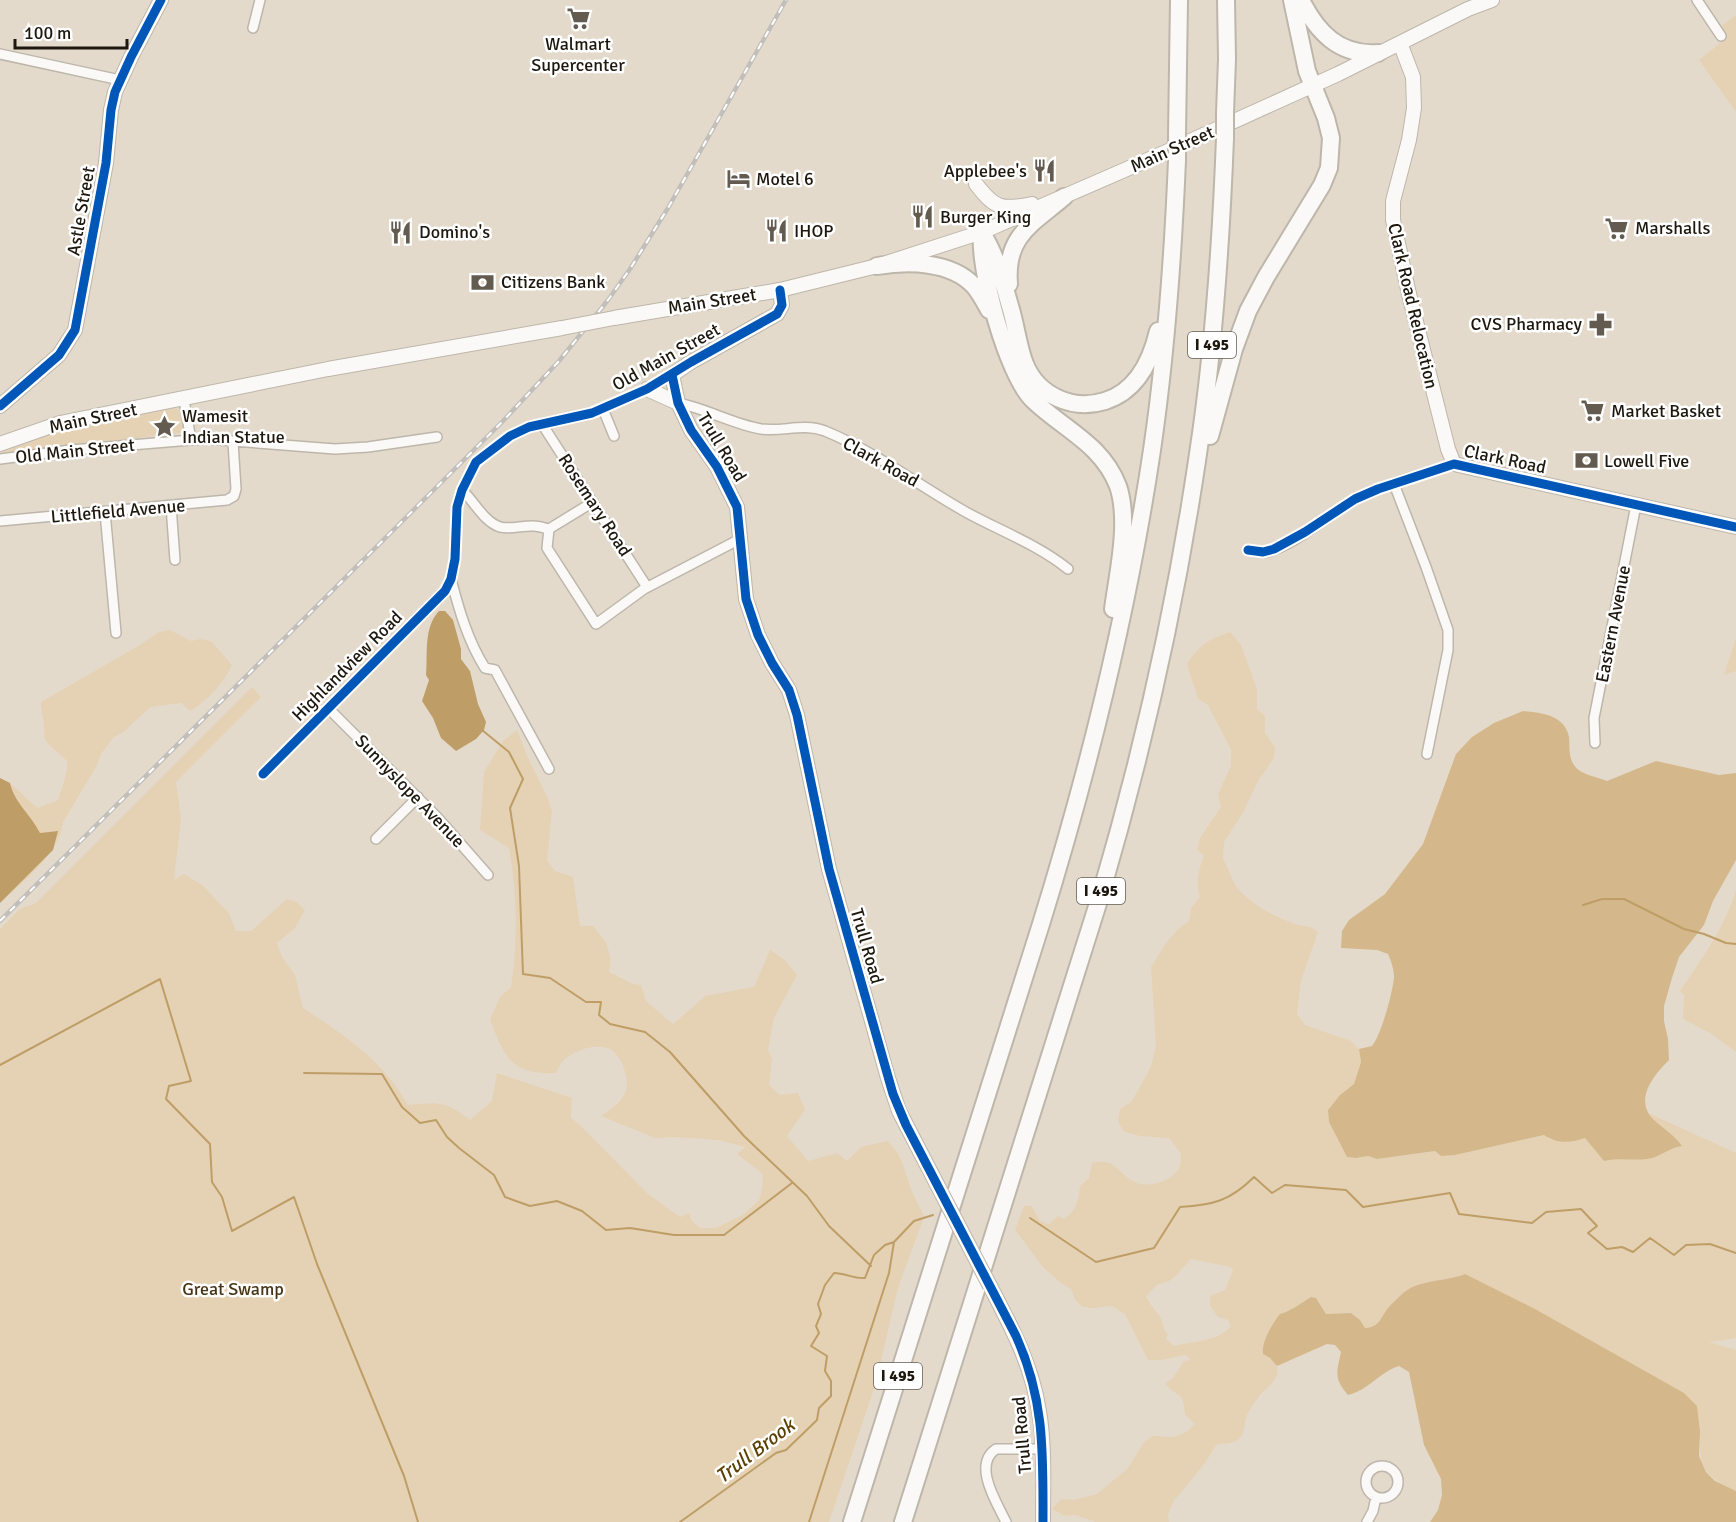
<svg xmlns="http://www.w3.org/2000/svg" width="1736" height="1522" font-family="Signika,sans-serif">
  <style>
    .green { fill: #e5d2b4; fill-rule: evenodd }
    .forest { fill: #d4b88b }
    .water { fill: #be9e66 }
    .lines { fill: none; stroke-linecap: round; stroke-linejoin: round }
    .stream { stroke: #be9e66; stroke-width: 2 }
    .street-casing { stroke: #bdb6aa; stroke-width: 12 }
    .secondary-casing { stroke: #bdb6aa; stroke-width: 16 }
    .highway-casing { stroke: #bdb6aa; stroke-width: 20 }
    .street { stroke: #fbf9f7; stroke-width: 9 }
    .secondary { stroke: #fbf9f7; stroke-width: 14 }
    .highway { stroke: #fbf9f7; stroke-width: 16 }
    .rail-casing { stroke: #c2bfbb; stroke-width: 4.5 }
    .rail { stroke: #fff; stroke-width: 2; stroke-dasharray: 7; stroke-linecap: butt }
    .secondary-bridge-casing { stroke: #bdb6aa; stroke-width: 16; stroke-linecap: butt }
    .highway-bridge-casing { stroke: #bdb6aa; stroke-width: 20; stroke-linecap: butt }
    .secondary-bridge { stroke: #fbf9f7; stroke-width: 14 }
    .highway-bridge { stroke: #fbf9f7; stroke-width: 16 }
    .cycleway-casing { stroke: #fff; stroke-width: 13 }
    .cycleway { stroke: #0057b8; stroke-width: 9 }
    .labels { text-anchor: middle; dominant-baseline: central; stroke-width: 5; stroke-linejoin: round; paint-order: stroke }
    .shield { fill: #fff; stroke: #615d56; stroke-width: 1.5 }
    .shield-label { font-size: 16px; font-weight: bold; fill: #1d170d }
    .poi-label { font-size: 18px; fill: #1d170d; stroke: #fff; text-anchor: start }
    .street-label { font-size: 18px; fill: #1d170d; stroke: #fff }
    .park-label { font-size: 18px; fill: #463414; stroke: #fff }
    .water-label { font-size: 20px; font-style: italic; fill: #5c4002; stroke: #fff }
  </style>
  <rect width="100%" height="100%" fill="#e4dacc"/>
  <path class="green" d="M1736,15V112L1699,60L1724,40L1720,27Z
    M173,408L179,409L185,432L3,455L2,452L60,431Z
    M170,630L191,641L200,639L211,641L232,665C223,684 207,701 190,711L181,703L150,707L125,731L114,737L101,754L96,767L63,822C59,855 23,881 0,903V781C16,783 25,799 38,808L58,800C61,790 69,770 67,761L49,745L44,738C46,725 41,715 41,702L140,645L159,632Z
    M1230,632L1241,645L1257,689V709L1265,716V733L1275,747L1274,758L1258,781L1243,813L1224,842L1223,859C1230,870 1232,884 1242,893C1256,907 1276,917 1295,924C1304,927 1310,925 1318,932L1301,981L1297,1014L1305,1025L1351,1041L1359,1049L1361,1062L1354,1084L1340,1095L1328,1110L1329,1122L1347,1157L1356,1158L1368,1156L1377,1159L1436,1151L1455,1155L1544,1135L1551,1140L1602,1092L1736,1153V1338L1709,1342L1736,1350V1491C1703,1475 1699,1468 1700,1432L1465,1274C1445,1282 1418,1279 1402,1294C1398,1298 1392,1303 1388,1308C1380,1318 1380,1327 1365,1328L1360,1320L1351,1313L1326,1314L1316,1298L1311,1297C1289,1312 1277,1313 1266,1340C1264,1345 1262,1347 1263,1354C1283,1365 1281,1376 1265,1390C1259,1395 1252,1406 1248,1413C1243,1421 1247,1432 1239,1439C1234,1444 1223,1443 1216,1445L1205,1463L1173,1502L1168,1515L1169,1522H1096L1075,1515L1065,1516L1052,1509L1061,1499L1074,1500L1097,1494L1128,1468L1144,1442L1153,1436L1174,1437L1186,1432L1195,1424L1185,1415C1183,1387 1177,1400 1165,1383L1173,1378L1184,1361L1190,1360L1186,1355L1161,1360H1148L1125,1314L1112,1306L1093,1308L1083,1307L1076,1301L1071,1289L1061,1283L1043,1267L1015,1230L1024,1206H1032L1040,1221L1049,1224L1058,1216L1064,1219C1077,1209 1078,1202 1080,1186L1089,1178L1092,1163C1118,1157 1117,1175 1137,1183C1150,1188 1172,1181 1179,1168C1181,1165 1181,1158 1181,1154L1169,1138L1139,1136L1123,1131L1118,1121L1120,1109L1131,1102L1140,1087L1151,1066L1156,1046L1151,967L1166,943L1177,930L1189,921L1191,908L1200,897C1195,883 1199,869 1204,855L1197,850L1200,838L1221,807L1218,794L1231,766V750L1208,705L1198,699L1187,664C1199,645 1209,639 1230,632ZM1191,1259L1231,1267L1233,1270L1225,1290L1210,1296V1306L1218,1317L1228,1320L1231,1326C1218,1342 1193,1341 1174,1346L1166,1339L1168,1334L1164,1330C1163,1313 1151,1310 1146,1296L1158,1284C1175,1283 1180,1269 1191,1259Z
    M1736,638V671L1724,675Z
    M252,687L261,697L176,782L181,818L174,880L184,874L202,885L229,913L236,931H251L287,899L297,902L305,910L295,928L277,943L282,957L295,975L303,1008C344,1034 385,1063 408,1105C438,1102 446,1101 470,1120L492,1101L497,1073L572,1098L571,1118L580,1125L648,1194L680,1217L689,1213L692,1221L700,1228H716L743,1215L759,1200L762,1189L763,1174L737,1154L745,1147L719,1140L676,1137L655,1138L601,1116C611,1109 620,1104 625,1093C631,1080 621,1052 607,1048C593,1044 573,1051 563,1061C560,1064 558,1069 556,1073C511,1075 504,1057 490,1019L500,997L511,987C518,941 517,894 509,848L480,830L484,772L503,741L517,730L528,758L547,796L552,811L547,860L555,871L573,877L580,926H593C606,941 613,951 609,972L633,984L641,985L646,1001L673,1024L705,996L754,987L770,950L785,960L797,975L774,1018L768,1050L772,1059L769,1085L780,1095L798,1093L805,1110L787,1136L808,1161L837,1153L847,1161L861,1147L887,1141C904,1155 904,1172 912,1191C915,1200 921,1207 924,1217L898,1288L875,1386L829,1522H0V929L20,909L36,903Z
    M1736,890V1052L1710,1033L1683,1019L1684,995L1680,991C1701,960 1725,927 1736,890Z"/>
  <path class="forest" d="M1523,711C1541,713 1565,715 1569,737C1570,746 1568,756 1574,765C1579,774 1597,777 1607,781L1656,761L1719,775L1736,773V860L1713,901L1704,925L1679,957L1672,978L1664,1006V1021L1668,1039L1669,1060C1654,1075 1633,1100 1654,1120C1664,1129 1674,1135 1682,1146C1668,1148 1661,1157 1647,1159C1632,1161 1618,1157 1604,1161L1585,1138C1571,1143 1557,1144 1544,1135L1455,1155L1441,1156L1435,1151L1377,1159L1368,1156L1356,1158L1347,1157L1329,1122L1328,1110L1340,1095L1354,1084L1361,1062L1359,1049L1372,1046C1381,1035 1393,992 1394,977C1394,969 1391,961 1388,954L1377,950L1341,948L1342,931L1349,920L1385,894L1423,844L1456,754L1472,737L1494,723Z
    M1465,1274L1535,1309L1684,1393L1697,1406L1700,1432L1699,1456L1706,1472L1715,1481L1736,1491V1522H1430L1438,1510L1442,1495L1441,1479L1424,1445L1409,1372L1399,1366C1380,1372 1367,1391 1348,1395C1333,1378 1337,1372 1341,1352L1335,1345L1327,1344L1277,1366L1270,1358L1263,1354C1261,1342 1273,1323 1280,1314C1289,1312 1303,1302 1311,1297L1316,1298L1326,1314L1351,1313L1360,1320L1365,1328C1380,1327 1380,1318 1388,1308C1392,1303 1398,1298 1402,1294C1418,1279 1445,1282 1465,1274Z"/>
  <path class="water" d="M439,611H445L453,620L461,649V659L470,671L478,704L486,722L484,730L476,739L456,751L441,738L433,718L422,701L429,680L426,675C428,654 423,628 439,611Z
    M0,778L10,783C14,802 31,815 40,833L58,831L53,850L0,903Z"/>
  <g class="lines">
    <path class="stream" d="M482,730L509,752L523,779L510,808L519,866L523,974L550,978L586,1002H601L599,1015L610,1024L645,1032L670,1052L744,1136L807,1196L829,1226L871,1266
      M1583,905L1602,899H1624L1684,929L1704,934L1726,943L1736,944
      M0,1065L160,979L191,1081L169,1086L166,1099L210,1144L212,1182L222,1197L232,1231L294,1197L317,1264L404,1476L418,1522
      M304,1073L382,1074L402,1107L420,1123L436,1120L447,1137L459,1148L494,1175L505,1197L530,1206L557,1201L582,1211L606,1230L630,1228L674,1235H724L792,1183
      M1030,1218L1096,1262L1154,1248L1180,1207C1213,1205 1230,1201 1254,1177L1272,1193L1285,1185L1346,1190L1363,1207L1450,1193L1459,1214L1532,1223L1546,1212L1581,1209L1597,1226L1588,1233L1607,1249L1622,1247L1633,1252L1650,1238L1674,1255L1686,1245L1710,1244L1736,1253
      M680,1522L776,1453L786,1450L817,1420L819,1408L831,1396V1381L825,1371L827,1356L811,1346L819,1333L816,1326L821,1314L818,1304L825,1285L834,1273C846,1273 853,1279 865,1278L874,1255L885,1245L894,1242L914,1221L933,1215
      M809,1522L889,1273L894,1242"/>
    <defs>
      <path id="street" d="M1697,0L1721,36
        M253,28L260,0
        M0,54L120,80
        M184,400L191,440
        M678,403C707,409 733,424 761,429C783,432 803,423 825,431C874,451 918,485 964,511C998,530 1037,544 1068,569
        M603,409L614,436
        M542,424L647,587
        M0,459L71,450L191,440L207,439L335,449L368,447L437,437
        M1394,484L1426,567L1448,630V650L1427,754
        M462,490C474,501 484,522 500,527C510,530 524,525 534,526C539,526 544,528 549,529
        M171,506L175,560
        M105,512L116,633
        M0,521L227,500L234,496L236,489L233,442
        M549,529L547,548L596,624L644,589L740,539
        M549,529L593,502
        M1248,550C1254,551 1261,553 1266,552C1294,547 1332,511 1358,498C1388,483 1422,474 1454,464
        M451,579C459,610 468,641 485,668L495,670L549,769
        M329,709L437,817L488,875
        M1595,743L1594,718L1636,505
        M263,774L445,591L451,579L455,559L457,507L462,490L476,462L510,436L529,427L592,413L633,396L672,375
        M376,839L418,797
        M1366 1482a16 16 0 1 1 32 0a16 16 0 1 1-32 0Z
        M1006,1522C997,1503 972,1465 996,1449H1043
        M1367,1522L1373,1511L1376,1497"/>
      <path id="secondary" d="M1400,43L1413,77L1414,108L1409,140L1393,201V220L1409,294L1448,449L1454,464L1736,527
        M976,184C995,209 1002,210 1032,204
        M780,290L782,305L777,314L691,362L672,375L678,403L691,430L717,467L737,507L746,599L758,635L772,663L789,690L797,715L829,869L888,1078L899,1111L942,1194
        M614,318L780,290L877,266L982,232L1166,152L1338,74L1468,9L1492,0
        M647,389L678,403
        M0,406L59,355L75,330L106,163L111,110L115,92L131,57L161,0
        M0,444L60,423L328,369L562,328
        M990,1286C1011,1326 1032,1365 1039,1411C1045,1447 1043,1485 1043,1522"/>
      <path id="highway" d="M1301,0C1317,32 1339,56 1378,53
        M1225,113L1227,59L1226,0
        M1177,135L1179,0
        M982,232C978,268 1007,375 1033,400C1063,429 1102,444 1118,486C1130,521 1118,572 1113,609
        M982,233C996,255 1003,281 1010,306C1016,325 1018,346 1025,364C1038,396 1073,411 1105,401C1137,391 1151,361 1158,331
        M877,266C908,261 951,261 974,286C980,293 984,301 989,310
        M1009,284C1005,236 1032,224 1064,197
        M1210,436L1234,349L1248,311L1266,277L1322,185L1329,168L1331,138L1326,118L1307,71L1292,0
        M852,1522L1041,924C1089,769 1128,611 1152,450C1166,354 1173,257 1177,160
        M903,1522L1100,897C1143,751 1176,604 1198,454C1214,349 1221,244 1225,138"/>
    </defs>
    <use href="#street" class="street-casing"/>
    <use href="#secondary" class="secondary-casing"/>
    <use href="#highway" class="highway-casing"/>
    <use href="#street" class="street"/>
    <use href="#secondary" class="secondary"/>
    <use href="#highway" class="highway"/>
    <defs>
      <path id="rail" d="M0,921L503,421L559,361L608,300L630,269L668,208L786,0"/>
    </defs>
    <use href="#rail" class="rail-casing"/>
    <use href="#rail" class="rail"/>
    <defs>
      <path id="secondary-bridge" d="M562,328L614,318
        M942,1194L990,1286"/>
      <path id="highway-bridge" d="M1225,138V113
        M1177,160V135"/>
    </defs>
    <use href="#secondary-bridge" class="secondary-bridge-casing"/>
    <use href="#highway-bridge" class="highway-bridge-casing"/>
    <use href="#secondary-bridge" class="secondary-bridge"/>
    <use href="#highway-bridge" class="highway-bridge"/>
    <defs>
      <path id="cycleway" d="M672,375L678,403L691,430L717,467L737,507L746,599L758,635L772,663L789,690L797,715L829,869L893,1094L906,1125L1016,1336C1045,1400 1043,1454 1043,1522
        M0,406L59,355L75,330L106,163L111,110L115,92L131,57L161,0
        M1248,550L1263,552L1274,549L1305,532L1355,499L1378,489L1454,464L1736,527
        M263,774L445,591L451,579L455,559L457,507L462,490L476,462L510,436L529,427L592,413L647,389L691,362L777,314L782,305L780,290"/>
    </defs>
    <use href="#cycleway" class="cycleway-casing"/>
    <use href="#cycleway" class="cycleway"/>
  </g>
  <defs>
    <symbol id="supermarket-bare" viewBox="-9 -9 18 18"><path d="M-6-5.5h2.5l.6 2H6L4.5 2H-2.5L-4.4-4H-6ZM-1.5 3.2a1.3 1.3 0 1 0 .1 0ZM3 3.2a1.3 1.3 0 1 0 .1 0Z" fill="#635b50" stroke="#fff" stroke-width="2.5" paint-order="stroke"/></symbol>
    <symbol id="restaurant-bare" viewBox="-9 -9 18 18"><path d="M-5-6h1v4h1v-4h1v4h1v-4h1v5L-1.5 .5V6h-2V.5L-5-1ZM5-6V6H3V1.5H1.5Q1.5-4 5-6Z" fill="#635b50" stroke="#fff" stroke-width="2.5" paint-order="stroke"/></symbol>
    <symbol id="hotel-bare" viewBox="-9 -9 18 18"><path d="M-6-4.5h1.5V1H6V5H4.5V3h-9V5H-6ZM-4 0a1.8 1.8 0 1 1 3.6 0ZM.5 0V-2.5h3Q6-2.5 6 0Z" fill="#635b50" stroke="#fff" stroke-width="2.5" paint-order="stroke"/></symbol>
    <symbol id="bank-bare" viewBox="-9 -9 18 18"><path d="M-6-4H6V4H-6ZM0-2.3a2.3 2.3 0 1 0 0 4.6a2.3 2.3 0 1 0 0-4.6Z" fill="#635b50" stroke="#fff" stroke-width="2.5" paint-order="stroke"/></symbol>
    <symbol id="pharmacy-bare" viewBox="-9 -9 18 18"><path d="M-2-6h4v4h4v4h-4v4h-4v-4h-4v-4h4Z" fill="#635b50" stroke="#fff" stroke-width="2.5" paint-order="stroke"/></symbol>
    <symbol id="sight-bare" viewBox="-9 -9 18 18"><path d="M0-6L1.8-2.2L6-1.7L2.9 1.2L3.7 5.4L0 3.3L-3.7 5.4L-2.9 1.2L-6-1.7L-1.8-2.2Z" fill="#635b50" stroke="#fff" stroke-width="2.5" paint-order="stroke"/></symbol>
  </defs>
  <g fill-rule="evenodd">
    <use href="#supermarket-bare" x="562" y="2" width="33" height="33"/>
    <use href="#restaurant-bare" x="1028" y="154" width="33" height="33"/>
    <use href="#hotel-bare" x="722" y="162" width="33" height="33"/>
    <use href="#restaurant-bare" x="906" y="200" width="33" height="33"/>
    <use href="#supermarket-bare" x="1600" y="212" width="33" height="33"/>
    <use href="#restaurant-bare" x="760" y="214" width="33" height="33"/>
    <use href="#restaurant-bare" x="384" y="216" width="33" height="33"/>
    <use href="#bank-bare" x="466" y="266" width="33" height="33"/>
    <use href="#pharmacy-bare" x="1584" y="308" width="33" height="33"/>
    <use href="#supermarket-bare" x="1576" y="394" width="33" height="33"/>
    <use href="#sight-bare" x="148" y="410" width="33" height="33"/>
    <use href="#bank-bare" x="1570" y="444" width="33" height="33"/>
  </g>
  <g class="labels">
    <g class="shield">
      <rect x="1188" y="332" width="48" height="26" rx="4.5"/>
      <rect x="1077" y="878" width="48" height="26" rx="4.5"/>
      <rect x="874" y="1363" width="48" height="26" rx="4.5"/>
    </g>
    <g class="shield-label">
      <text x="1212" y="345">I 495</text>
      <text x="1101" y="891">I 495</text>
      <text x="898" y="1376">I 495</text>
    </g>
    <g class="poi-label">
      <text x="578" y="44" text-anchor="middle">Walmart<tspan x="578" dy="21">Supercenter</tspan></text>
      <text x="1027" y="171" text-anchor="end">Applebee's</text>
      <text x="756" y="179">Motel 6</text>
      <text x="940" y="217">Burger King</text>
      <text x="1635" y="228">Marshalls</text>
      <text x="794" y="231">IHOP</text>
      <text x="419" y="232">Domino's</text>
      <text x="501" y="282">Citizens Bank</text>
      <text x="1582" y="324" text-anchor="end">CVS Pharmacy</text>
      <text x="1611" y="411">Market Basket</text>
      <text x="182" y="416">Wamesit<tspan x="182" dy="21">Indian Statue</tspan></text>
      <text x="1604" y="461">Lowell Five</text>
    </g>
    <g class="street-label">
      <text transform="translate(1172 149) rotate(-24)">Main Street</text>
      <text transform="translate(81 211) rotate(-80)">Astle Street</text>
      <text transform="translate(712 301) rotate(-9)">Main Street</text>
      <text transform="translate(1413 306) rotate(77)">Clark Road Relocation</text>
      <text transform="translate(666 357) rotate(-29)">Old Main Street</text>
      <text transform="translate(93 418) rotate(-12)">Main Street</text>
      <text transform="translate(722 447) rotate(59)">Trull Road</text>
      <text transform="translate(75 451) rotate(-6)">Old Main Street</text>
      <text transform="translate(1505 459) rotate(12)">Clark Road</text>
      <text transform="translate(881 462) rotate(29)">Clark Road</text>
      <text transform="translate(595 505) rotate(57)">Rosemary Road</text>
      <text transform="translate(118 511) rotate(-5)">Littlefield Avenue</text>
      <text transform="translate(1613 624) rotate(-79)">Eastern Avenue</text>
      <text transform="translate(347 666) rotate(-45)">Highlandview Road</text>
      <text transform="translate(410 791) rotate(46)">Sunnyslope Avenue</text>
      <text transform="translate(867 946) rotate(74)">Trull Road</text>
      <text transform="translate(1022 1435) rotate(-95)">Trull Road</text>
    </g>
    <g class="park-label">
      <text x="233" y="1289">Great Swamp</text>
    </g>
    <g class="water-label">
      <text transform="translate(755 1451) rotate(-37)">Trull Brook</text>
    </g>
  </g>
  <path d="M15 39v9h112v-9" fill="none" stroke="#1d170d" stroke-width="3"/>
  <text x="24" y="39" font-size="18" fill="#1d170d" stroke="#ffffff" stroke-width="4.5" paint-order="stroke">100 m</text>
</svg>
